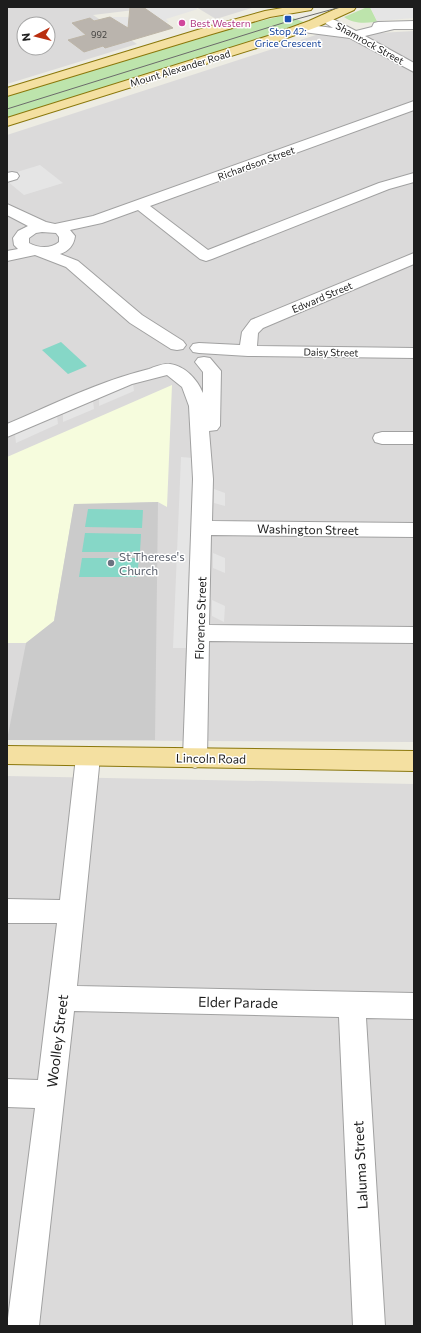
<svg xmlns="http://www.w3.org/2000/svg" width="421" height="1333" font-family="Commissioner,sans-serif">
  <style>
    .residential { fill: #dbdada; fill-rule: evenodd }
    .education { fill: #f6fcdd }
    .religious { fill: #cbcbcb }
    .grass { fill: #bde4ac }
    .pitch { fill: #86d7c7 }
    .parking { fill: #e5e5e5 }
    .building { fill: #bab4ad; stroke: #bdb5a7 }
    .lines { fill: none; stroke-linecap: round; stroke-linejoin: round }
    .minor-casing { stroke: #a1a1a1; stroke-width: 2 }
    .major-casing { stroke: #8a770b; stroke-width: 2 }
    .minor { fill: #fff; fill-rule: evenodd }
    .major { fill: #f4e0a1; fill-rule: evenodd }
    .tram { stroke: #6b6b6b; stroke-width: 1 }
    .transit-dot { fill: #1a4fb4; stroke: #fff; stroke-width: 1.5 }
    .hotel-dot { fill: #d1479c; stroke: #fff; stroke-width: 1.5 }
    .worship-dot { fill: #6b7280; stroke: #fff; stroke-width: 1.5 }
    .labels { text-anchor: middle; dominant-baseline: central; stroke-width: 3; stroke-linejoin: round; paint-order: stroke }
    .far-number-label { font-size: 9px; fill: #444341 }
    .far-hotel-label { font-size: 10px; fill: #b23c85; stroke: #fff; text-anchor: start }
    .far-transit-label { font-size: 10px; fill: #164399; stroke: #fff }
    .far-street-label { font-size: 10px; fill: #1d1d1d; stroke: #fff }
    .street-label { font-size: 12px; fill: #1d1d1d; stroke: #fff }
    .worship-label { font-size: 12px; fill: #5b616d; stroke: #fff; text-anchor: start }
    .near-street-label { font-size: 14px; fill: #1d1d1d; stroke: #fff }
  </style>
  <rect width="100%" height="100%" fill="#edece3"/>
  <path class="residential" d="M7,7H159L93,15L137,44L7,84ZM24,24H48V48H24Z
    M196,7H255L216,19Z
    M414,31V742L7,740V135L322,33L327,36Z
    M7,776L414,784V1326H7Z"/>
  <path class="education" d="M172,385L167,507L158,502L74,505L54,621L26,643H7V457Z"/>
  <path class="religious" d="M158,502L155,740H7L26,643L54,621L74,504Z"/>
  <path class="grass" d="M370,7L377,21H385C371,22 356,26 344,17L365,8Z
    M286,15L306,23L284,32L7,119V95L205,34Z"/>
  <path class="pitch" d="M61,342L87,366L68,374L42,350Z
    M88,509L143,510L142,528L85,527Z
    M85,533L141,534L140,552H82Z
    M82,558H139L137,577H79Z"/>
  <path class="parking" d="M159,7H194L198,9L166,19L169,22L155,26L142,37L110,17H128L133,21L145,9Z
    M370,7H414V18L377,21Z
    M40,165L63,183L24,195L7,181V175Z
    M133,384L134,391L99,406V398Z
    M93,401L94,409L63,422V414Z
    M57,416L58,424L16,443L15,434Z
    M181,457L193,458L186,648H173Z
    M214,489L225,493V506L214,503Z
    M213,553L225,558V573L213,568Z
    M212,600L225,606L224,622L212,616Z"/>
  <path class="building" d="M130,7H143L173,28L105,48L103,46L84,52L68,40L86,35L72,23L90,18L94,21L110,17L128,28Z"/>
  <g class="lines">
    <defs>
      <path id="minor" d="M325,15L356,31L372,27L374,23L378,22L414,21V29H394L365,36L414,63V72L350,38L303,32L299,31L297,28L299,25L303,24L333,28L319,19L321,16Z
        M414,101V110L150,206L208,250L379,183L414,173V182L389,189L212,259L206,261L200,259L138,210L102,223L70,230L75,236C74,245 69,251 60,254L78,261L142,315L183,341L186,345L183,349L177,350L171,349L130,323L66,267L35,255L7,261V251L18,249L14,245L13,238L18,231L28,226L7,215V204L46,222L55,224L93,216ZM42,232L56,233L59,237V242C51,249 38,248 29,243V238L36,233Z
        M12,172L17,173L19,176L17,179L7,182V173Z
        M414,253V264L263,328L258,333L257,346L414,348V358L248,356L199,353L193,352L190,348L193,344L199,343L240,345L242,332L251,320Z
        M204,357L210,358L221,371L220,426L217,430L209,431L213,479L212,521L414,523V537L211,535L209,625L414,627V643L209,641L207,758L203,765L195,768L187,765L183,758L193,479L189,406L182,387L167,375L132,384L7,437V424C54,404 100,381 149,369C155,367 163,363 170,364C185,366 197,379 203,393V372L195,362L198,358Z
        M382,432H414V444H382L375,442L373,438L375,434Z
        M88,747L96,750L100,757L77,986L414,993V1019L366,1018L385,1326H353L339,1017L74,1011L39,1326H7L35,1108L7,1107V1079L38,1080L57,923H7V899L60,900L76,757L80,750Z"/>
      <path id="major" d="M288,7H313L311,10L270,17L212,34L7,96V88L204,28L265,11Z
        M340,7H356L354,10L317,27L276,42L7,126V118L268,36L309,21Z
        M7,746L414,751V771L7,764Z"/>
    </defs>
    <use href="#minor" class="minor-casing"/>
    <use href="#major" class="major-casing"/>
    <use href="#minor" class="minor"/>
    <use href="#major" class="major"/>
    <path class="tram" d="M7,109L286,22L341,7"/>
  </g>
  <rect class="transit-dot" x="284" y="15" width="8" height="8" rx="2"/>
  <circle class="hotel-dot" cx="182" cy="23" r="4"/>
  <circle class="worship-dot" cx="111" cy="563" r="4"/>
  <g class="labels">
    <g class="far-number-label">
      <text x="99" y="34">992</text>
    </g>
    <g class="far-hotel-label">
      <text x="190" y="23">Best Western</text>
    </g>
    <g class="far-transit-label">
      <text x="288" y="31">Stop 42:<tspan x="288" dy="12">Grice Crescent</tspan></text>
    </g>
    <g class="far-street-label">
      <text transform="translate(370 43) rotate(29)">Shamrock Street</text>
      <text transform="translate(180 68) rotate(-17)">Mount Alexander Road</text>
      <text transform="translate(256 163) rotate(-20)">Richardson Street</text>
      <text transform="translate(322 297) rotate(-23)">Edward Street</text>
      <text transform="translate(331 352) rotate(1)">Daisy Street</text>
    </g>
    <g class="street-label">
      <text transform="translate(308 529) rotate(1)">Washington Street</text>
      <text transform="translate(200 618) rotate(-88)">Florence Street</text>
      <text transform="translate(211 758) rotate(1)">Lincoln Road</text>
    </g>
    <g class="worship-label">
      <text x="119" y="556">St Therese's<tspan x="119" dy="14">Church</tspan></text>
    </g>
    <g class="near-street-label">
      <text transform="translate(238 1002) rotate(1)">Elder Parade</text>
      <text transform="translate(57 1041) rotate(-83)">Woolley Street</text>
      <text transform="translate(360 1165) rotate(-93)">Laluma Street</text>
    </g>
  </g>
  <rect width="421" height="1333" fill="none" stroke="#1d1d1d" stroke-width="16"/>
  <g transform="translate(36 36) rotate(263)"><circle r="19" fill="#ffffff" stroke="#a5a5a5"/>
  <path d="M0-3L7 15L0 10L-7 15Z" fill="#ba2e0f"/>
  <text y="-6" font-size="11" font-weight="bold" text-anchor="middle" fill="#1d1d1d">N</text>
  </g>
</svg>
